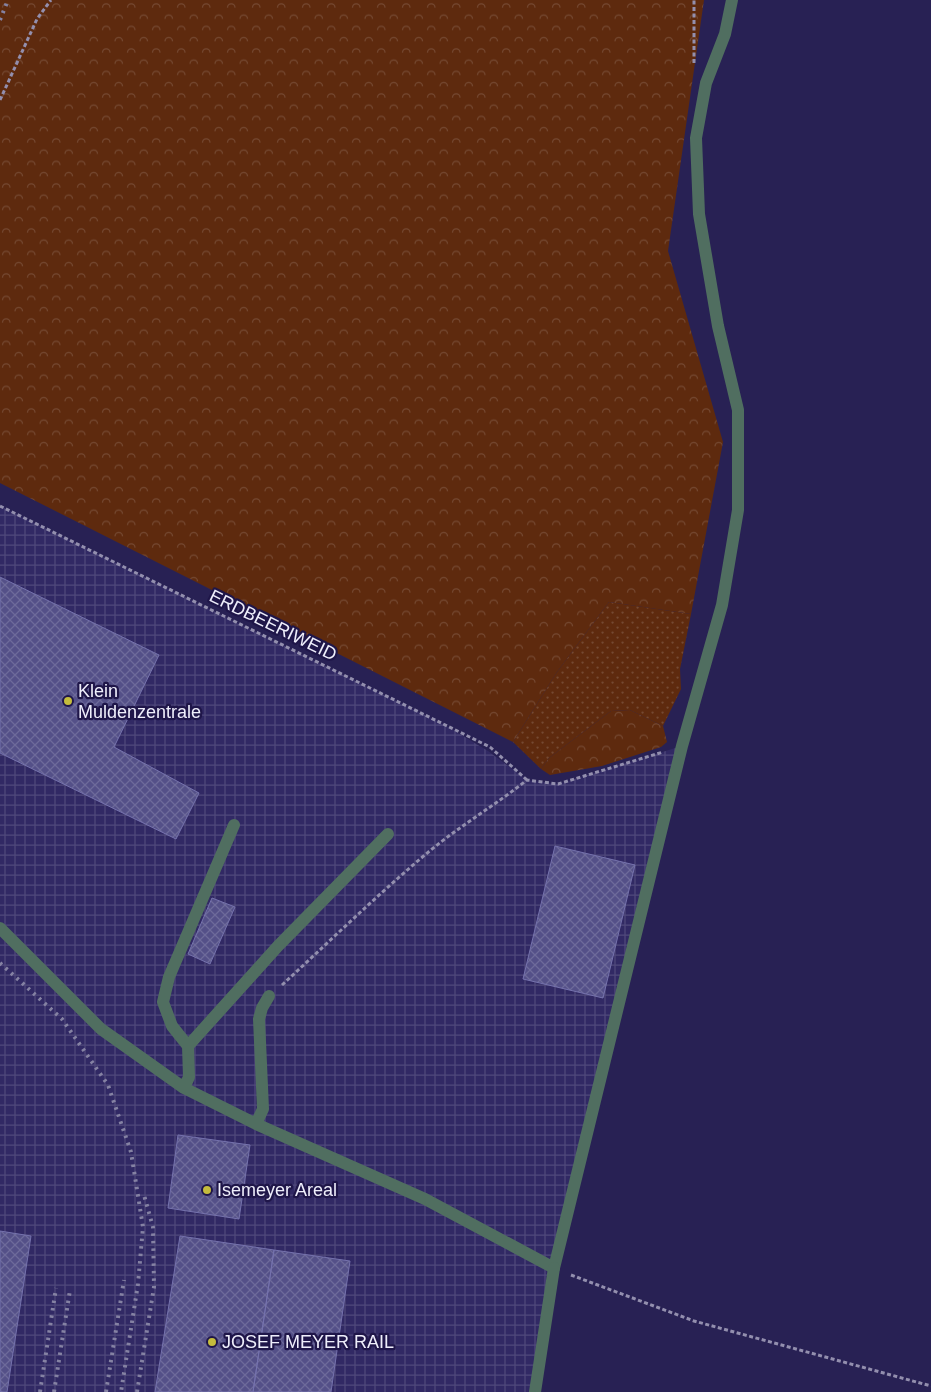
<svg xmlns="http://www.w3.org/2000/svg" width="931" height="1392" font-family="Arial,sans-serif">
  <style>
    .industrial { fill: url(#industrial-grid) }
    .grass { fill: url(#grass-dots) }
    .forest { fill: url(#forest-crowns) }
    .building { fill: url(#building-cross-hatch); stroke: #7572ad }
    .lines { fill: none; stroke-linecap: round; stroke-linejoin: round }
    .path { stroke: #938fae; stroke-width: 3; stroke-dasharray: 4 2.5; stroke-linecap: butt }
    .service { stroke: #506e60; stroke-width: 12 }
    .minor { stroke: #506e60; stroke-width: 12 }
    .rail { stroke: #8582a3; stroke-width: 4; stroke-dasharray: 2.5 5; stroke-linecap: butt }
    .poi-dot { fill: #c4bc3d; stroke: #1f1649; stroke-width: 2 }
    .labels { text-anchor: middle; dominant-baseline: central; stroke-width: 4.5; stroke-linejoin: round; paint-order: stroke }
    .street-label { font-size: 18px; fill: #eeeefb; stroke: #1f1649 }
    .poi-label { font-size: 18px; fill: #eeeefb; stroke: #1f1649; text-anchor: start }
  </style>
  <defs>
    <pattern id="industrial-grid" width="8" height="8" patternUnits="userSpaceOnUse" patternTransform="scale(1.25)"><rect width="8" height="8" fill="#312964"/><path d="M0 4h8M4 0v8" fill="none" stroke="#4f487b"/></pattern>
    <pattern id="grass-dots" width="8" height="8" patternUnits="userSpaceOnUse" patternTransform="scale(1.25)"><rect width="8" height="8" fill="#5e2a0e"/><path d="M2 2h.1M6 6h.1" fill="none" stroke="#754932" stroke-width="1.8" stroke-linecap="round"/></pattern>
    <pattern id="forest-crowns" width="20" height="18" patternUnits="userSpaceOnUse" patternTransform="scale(1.25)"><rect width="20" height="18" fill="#5e2a0e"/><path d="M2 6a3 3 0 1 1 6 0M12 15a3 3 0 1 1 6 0" fill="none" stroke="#754932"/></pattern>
    <pattern id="building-cross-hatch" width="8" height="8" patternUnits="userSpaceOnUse" patternTransform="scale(1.25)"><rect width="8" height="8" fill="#545088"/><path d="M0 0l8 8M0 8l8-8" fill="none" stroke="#6d6a9a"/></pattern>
  </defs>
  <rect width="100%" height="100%" fill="#282154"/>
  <path class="industrial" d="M0,506L443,724L488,751L527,780L558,784L682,746L554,1268L535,1392H0Z"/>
  <path class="grass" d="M609,602L691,614L680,669L681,689L663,726L630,710L611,711L549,758L541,769L513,742L557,672Z"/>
  <path class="forest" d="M0,0H704L668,251L723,442L691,614L609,602L557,672L513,742L0,483Z
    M630,710L663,726L667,742L661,747L602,766L550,775L541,769L549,758L611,711Z"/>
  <path class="building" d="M0,577L159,655L114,747L199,793L176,839L0,753Z
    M555,846L635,865L603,998L523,979Z
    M212,898L235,907L210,964L188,954Z
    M178,1135L250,1145L239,1219L168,1208Z
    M0,1231L31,1236L7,1392H0Z
    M180,1236L274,1250L253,1392H155Z
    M274,1250L350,1261L331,1392H253Z"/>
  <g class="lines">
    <path class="path" d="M694,63V0
      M0,100L37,19L51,0
      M0,506L490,747L527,780
      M282,985C329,942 376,896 426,854C458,827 494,806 527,780L558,784L663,752
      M571,1275L694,1321L931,1386"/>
    <path class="service" d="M0,928L101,1029L184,1088L256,1124L425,1199L554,1268L682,746L722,605L738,510V410L718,326L699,214L696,138L706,83L725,34L732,0
      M188,1046L278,946L388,834
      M184,1088L189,1077L188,1046L172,1026L163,1002L169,977L234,825
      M256,1124L263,1109L259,1019L262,1008L269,996"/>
    <path class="minor" d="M535,1392L554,1268"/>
    <path class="rail" d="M0,20L8,0
      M0,963L62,1019L108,1085L131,1152L143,1227L138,1284L121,1392
      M40,1392L56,1288
      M54,1392L70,1290
      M106,1392L124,1280
      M137,1392L154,1287L153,1227L144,1195"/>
  </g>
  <g class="poi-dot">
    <circle cx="68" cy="701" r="5"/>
    <circle cx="207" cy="1190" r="5"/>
    <circle cx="212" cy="1342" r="5"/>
  </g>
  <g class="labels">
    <g class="street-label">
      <text transform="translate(273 625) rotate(26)">ERDBEERIWEID</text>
    </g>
    <g class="poi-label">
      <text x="78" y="691">Klein<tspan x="78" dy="21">Muldenzentrale</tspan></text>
      <text x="217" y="1190">Isemeyer Areal</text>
      <text x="222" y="1342">JOSEF MEYER RAIL</text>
    </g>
  </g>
</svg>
